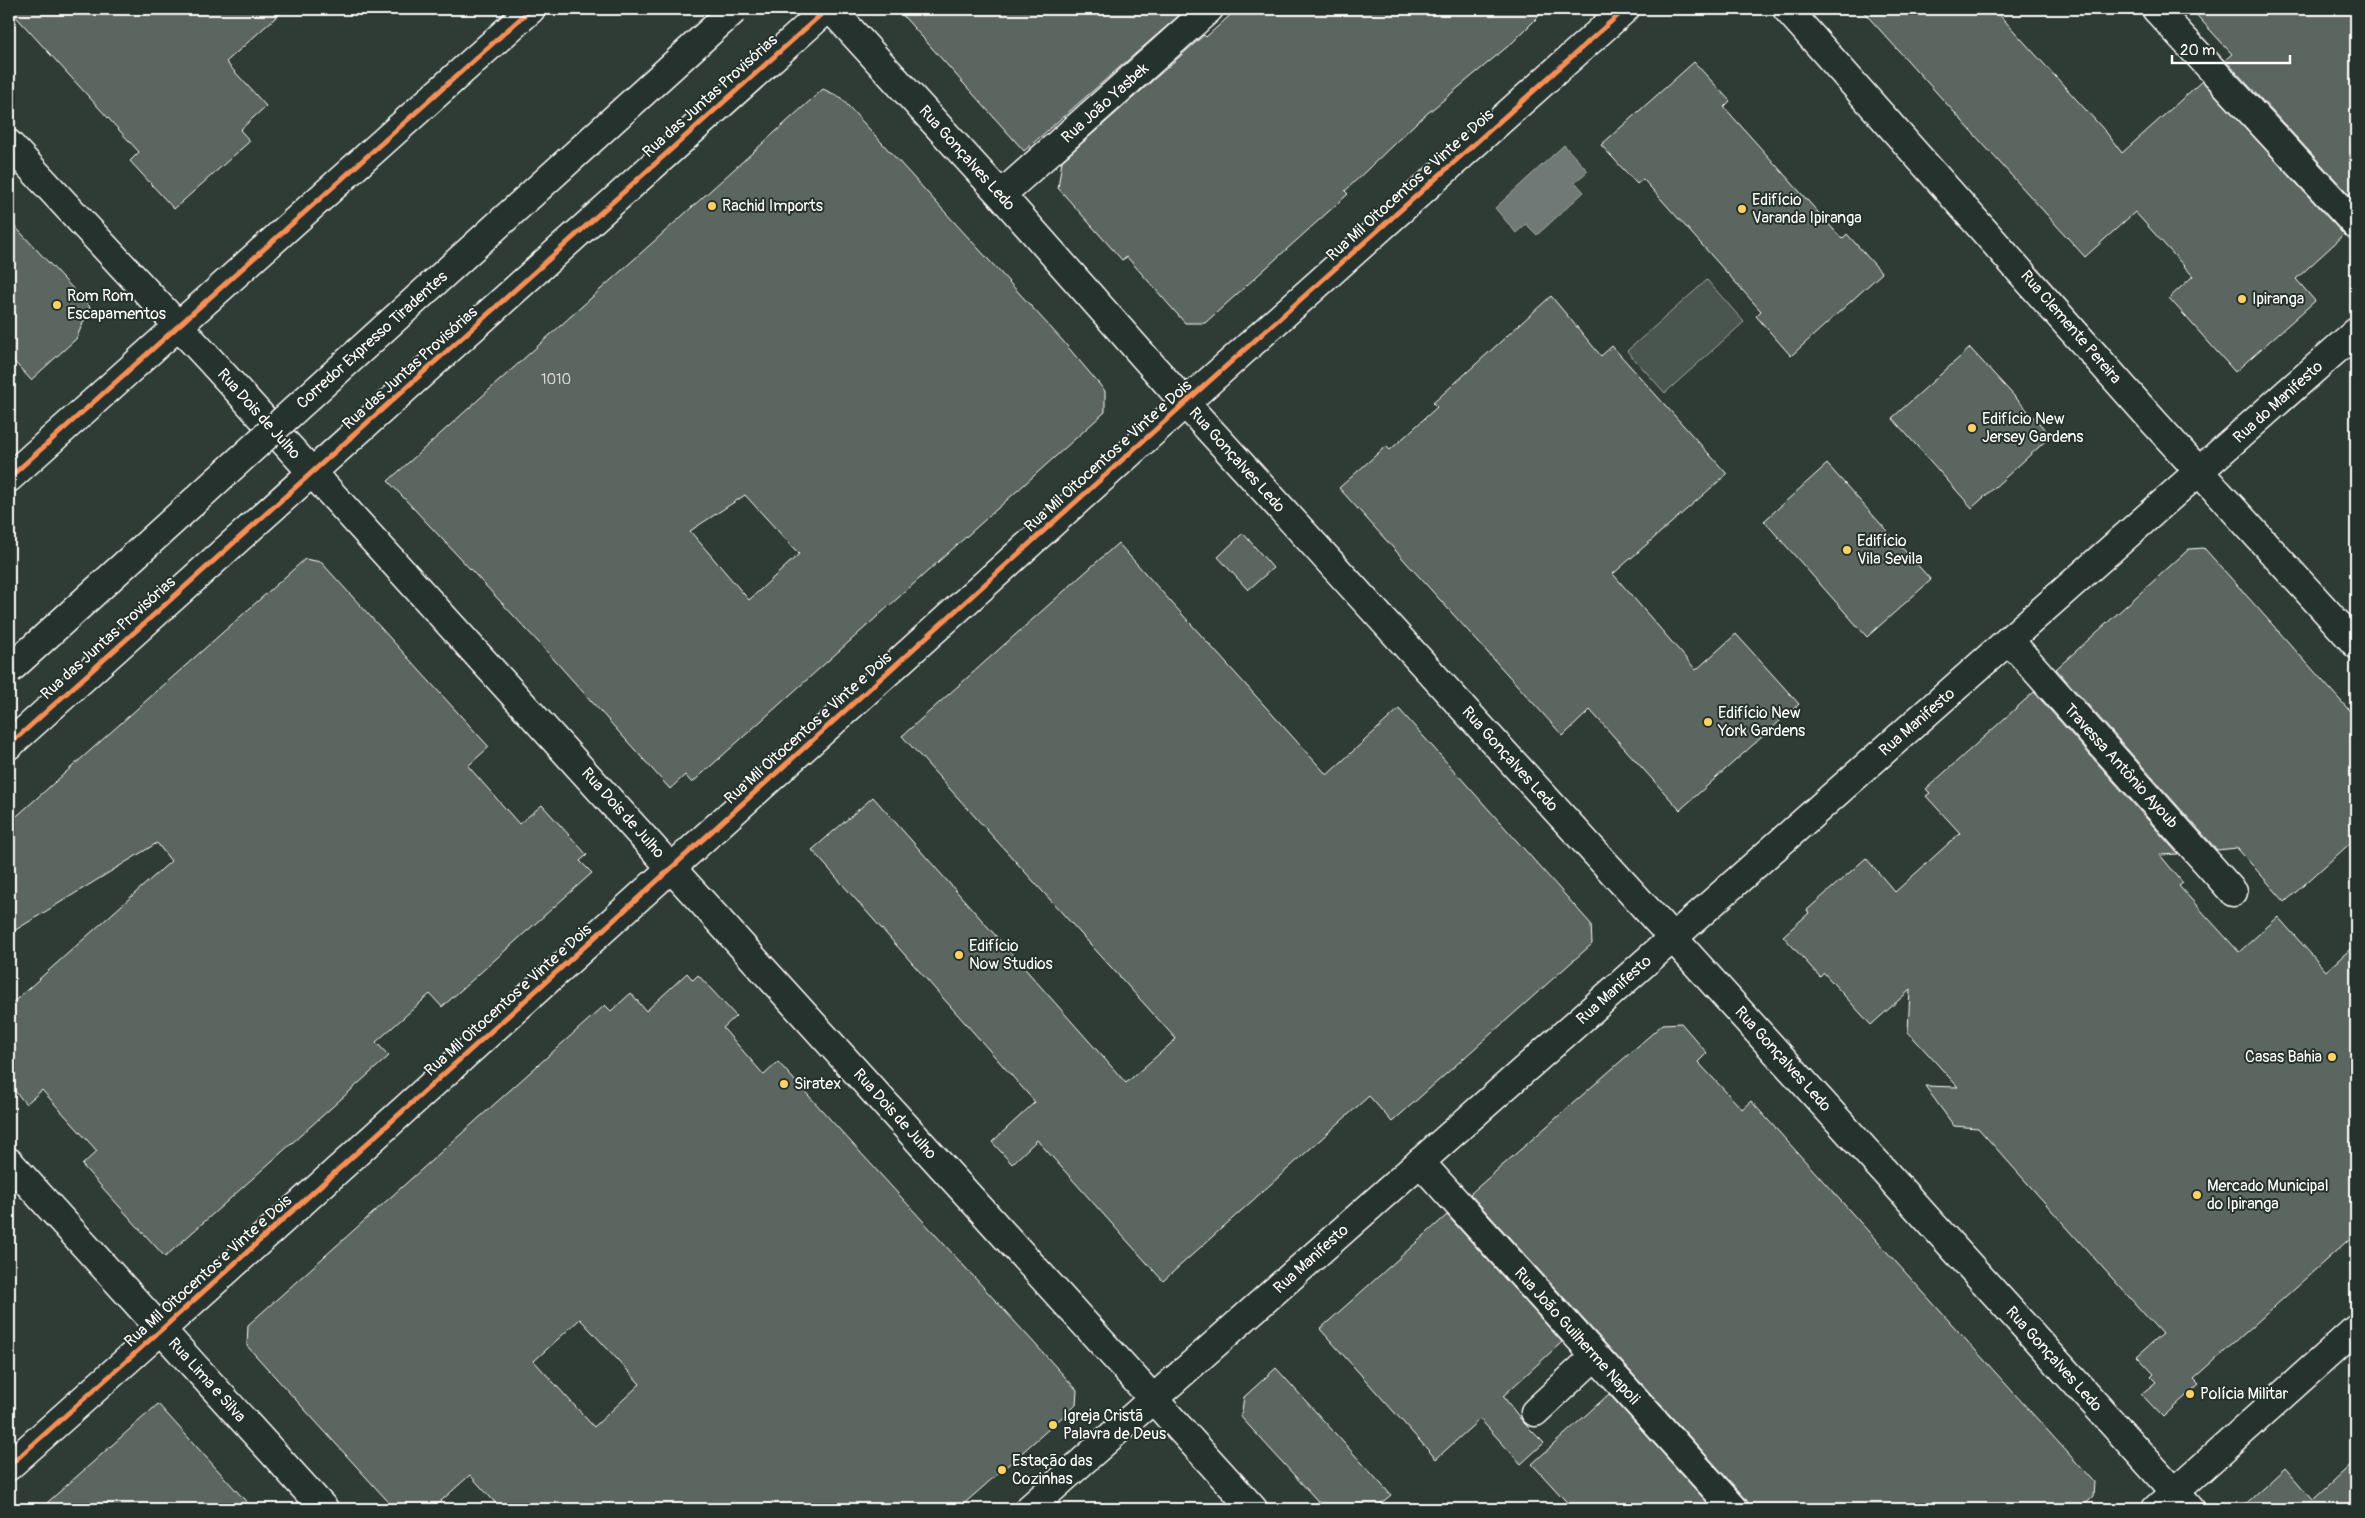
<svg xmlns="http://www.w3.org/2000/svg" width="2365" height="1518" font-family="Pangolin,sans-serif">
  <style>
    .green { fill: #4a544f; stroke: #a4aaa7 }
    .water { fill: #707975; stroke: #a9afac }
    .building { fill: #5b6661; stroke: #fff; fill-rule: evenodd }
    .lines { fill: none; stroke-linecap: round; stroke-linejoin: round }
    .minor-casing { stroke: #fff; stroke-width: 31 }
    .major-casing { stroke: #fff; stroke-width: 31 }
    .highway-casing { stroke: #fff; stroke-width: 31 }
    .minor { stroke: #26332d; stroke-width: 28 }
    .major { stroke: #26332d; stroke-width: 28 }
    .highway { stroke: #26332d; stroke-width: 28 }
    .minor-bridge-casing { stroke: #fff; stroke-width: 31; stroke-linecap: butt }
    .minor-bridge { stroke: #26332d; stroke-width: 28 }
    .cycleway-casing { stroke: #26332d; stroke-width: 8 }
    .cycleway { stroke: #f78f57; stroke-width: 5 }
    .poi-dot { fill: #ffd166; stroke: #26332d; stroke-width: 2 }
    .labels { text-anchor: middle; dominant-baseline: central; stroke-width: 4; stroke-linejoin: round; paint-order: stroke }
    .number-label { font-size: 14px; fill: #d6d9d8 }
    .street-label { font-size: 16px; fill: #fff; stroke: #26332d }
    .poi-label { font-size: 16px; fill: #fff; stroke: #26332d; text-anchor: start }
  </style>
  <rect width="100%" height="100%" fill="#2f3b35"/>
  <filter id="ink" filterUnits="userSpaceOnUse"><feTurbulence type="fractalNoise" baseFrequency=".02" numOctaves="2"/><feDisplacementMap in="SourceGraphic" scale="10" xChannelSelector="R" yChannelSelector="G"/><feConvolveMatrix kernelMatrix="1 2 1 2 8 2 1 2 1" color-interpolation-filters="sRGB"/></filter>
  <g filter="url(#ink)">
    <path class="green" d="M1707,280L1744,322L1665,393L1627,351Z"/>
    <path class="water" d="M1564,145L1588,171L1575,182L1584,192L1537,235L1526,224L1516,233L1495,208Z"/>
    <path class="building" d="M9,9H285L226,62L266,106L240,130L250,141L174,209L130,161L139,152Z
      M897,9H1180L1183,12L1024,151Z
      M1237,9H1546L1513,42L1417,122L1345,191L1348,194L1205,323H1185L1127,257L1122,260L1058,188L1062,161L1204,35L1206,37Z
      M1861,9H1994L2106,132L2122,153L2202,81L2344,235L2296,279L2315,301L2235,372L2169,298L2193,276L2135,212L2085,257Z
      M2191,9H2356V202L2225,60L2232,54Z
      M1694,62L1730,101L1724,107L1842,239L1847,234L1882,273L1791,356L1756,316L1761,311L1643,179L1637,184L1601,145Z
      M823,89L840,97L1062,340L1105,391V412L692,783L685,775L670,789L540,644L388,481ZM745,495L799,554L749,600L690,531Z
      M9,220L90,307L76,339L31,380L9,356Z
      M1551,296L1601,356L1612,346L1727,474L1613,574L1696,670L1736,634L1799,704L1680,810L1590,710L1563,736L1339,488L1386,446L1390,450L1437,407L1433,403Z
      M1970,348L2051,436L1972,508L1892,418Z
      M1827,464L1931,580L1867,637L1764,521Z
      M1243,533L1273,568L1248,590L1218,557Z
      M1118,543L1327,775L1399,709L1591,924L1592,944L1392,1122L1369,1096L1163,1281L1037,1140L1012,1164L992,1142L1035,1102L812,850L873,797L1126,1083L1176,1039L902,736Z
      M2204,548L2356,718V838L2285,902L2237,848L2217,850L2056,669L2189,549Z
      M305,559L321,562L489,747L468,766L519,824L542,805L587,855L580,861L592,873L442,1007L430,994L376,1042L389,1056L165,1257L82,1165L97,1151L42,1090L26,1104L9,1084V1006L171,861L157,843L9,934V823Z
      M2034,692L2178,854L2160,855L2183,883L2179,886L2239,952L2278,917L2326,971L2356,944V1233L2194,1379L2199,1384L2163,1417L2141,1394L2156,1382L2151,1377L2154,1374L2137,1356L2162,1334L1978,1128L1954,1126L1925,1086L1958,1087L1908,1032L1910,990L1871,1025L1824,973L1820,977L1783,936L1809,913L1807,910L1866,858L1895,892L1960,833L1926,796L1930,793L1926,789Z
      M687,973L693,980L698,975L736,1016L723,1028L764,1075L778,1062L1077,1390L1076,1405L958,1509H501L470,1475L432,1509H395L247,1346L248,1325L605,1005L611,1011L631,993L646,1011ZM580,1319L640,1384L594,1427L534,1361Z
      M1681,1023L1707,1053L1698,1062L1742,1109L1751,1101L2094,1482L2093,1497L2080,1509H1749L1746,1499L1470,1194L1663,1024Z
      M1447,1215L1562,1342L1503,1396L1523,1422L1544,1443L1521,1464L1480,1419L1436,1459L1320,1329Z
      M1276,1368L1391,1495L1374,1509H1325L1241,1417L1244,1397Z
      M1609,1394L1713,1509H1573L1532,1464Z
      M158,1404L253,1509H40L92,1463Z
      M2356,1460V1509H2240L2285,1468L2313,1500Z"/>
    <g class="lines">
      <defs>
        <path id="minor" d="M831,9L1001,195L1185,403L1673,938L2190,1509
          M1787,9L2154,422L2356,644
          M2156,9L2356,225
          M9,144L210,360L1253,1509
          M1001,195L1209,9
          M2009,640L2233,892
          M9,1162L324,1509
          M1420,1162L1734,1509
          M1535,1412L1595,1356
          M9,1466L161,1330L1185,403L1625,9"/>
        <path id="major" d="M1029,1509L2356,332
          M2156,1509L2356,1329"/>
        <path id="highway" d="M9,478L531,9
          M9,745L827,9"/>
      </defs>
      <use href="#minor" class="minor-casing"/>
      <use href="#major" class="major-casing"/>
      <use href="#highway" class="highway-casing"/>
      <use href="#minor" class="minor"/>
      <use href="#major" class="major"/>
      <use href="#highway" class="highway"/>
      <defs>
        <path id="minor-bridge" d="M9,670L735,9"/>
      </defs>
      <use href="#minor-bridge" class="minor-bridge-casing"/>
      <use href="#minor-bridge" class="minor-bridge"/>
      <defs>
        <path id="cycleway" d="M9,478L531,9
          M9,745L827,9
          M9,1466L161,1330L1185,403L1625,9"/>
      </defs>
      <use href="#cycleway" class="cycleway-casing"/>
      <use href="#cycleway" class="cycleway"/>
    </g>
  </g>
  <g class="poi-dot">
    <circle cx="712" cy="206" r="5"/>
    <circle cx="1742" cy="209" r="5"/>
    <circle cx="2242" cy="299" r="5"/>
    <circle cx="57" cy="305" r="5"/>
    <circle cx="1972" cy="428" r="5"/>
    <circle cx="1847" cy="550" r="5"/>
    <circle cx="1708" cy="722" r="5"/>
    <circle cx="959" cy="955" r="5"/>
    <circle cx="2332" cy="1057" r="5"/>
    <circle cx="784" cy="1084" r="5"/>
    <circle cx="2197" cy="1195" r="5"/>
    <circle cx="2190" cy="1394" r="5"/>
    <circle cx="1053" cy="1425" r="5"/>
    <circle cx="1002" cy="1470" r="5"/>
  </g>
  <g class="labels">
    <g class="number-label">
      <text x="556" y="379">1010</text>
    </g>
    <g class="street-label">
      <text transform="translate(710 96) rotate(-42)">Rua das Juntas Provisórias</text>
      <text transform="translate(1105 103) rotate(-42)">Rua João Yasbek</text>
      <text transform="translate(967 158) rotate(48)">Rua Gonçalves Ledo</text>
      <text transform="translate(1410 185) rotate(-42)">Rua Mil Oitocentos e Vinte e Dois</text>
      <text transform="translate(2071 327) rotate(49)">Rua Clemente Pereira</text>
      <text transform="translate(372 340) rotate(-42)">Corredor Expresso Tiradentes</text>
      <text transform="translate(410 368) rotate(-42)">Rua das Juntas Provisórias</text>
      <text transform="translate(2278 402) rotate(-42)">Rua do Manifesto</text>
      <text transform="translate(259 414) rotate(48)">Rua Dois de Julho</text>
      <text transform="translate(1108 456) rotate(-42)">Rua Mil Oitocentos e Vinte e Dois</text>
      <text transform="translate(1237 460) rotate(48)">Rua Gonçalves Ledo</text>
      <text transform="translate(108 638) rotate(-42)">Rua das Juntas Provisórias</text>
      <text transform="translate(1917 722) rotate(-41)">Rua Manifesto</text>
      <text transform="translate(808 728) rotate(-42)">Rua Mil Oitocentos e Vinte e Dois</text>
      <text transform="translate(1510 759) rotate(48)">Rua Gonçalves Ledo</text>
      <text transform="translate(2121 766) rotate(48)">Travessa Antônio Ayoub</text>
      <text transform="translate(623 813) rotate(48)">Rua Dois de Julho</text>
      <text transform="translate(1614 990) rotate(-42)">Rua Manifesto</text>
      <text transform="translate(508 1000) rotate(-42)">Rua Mil Oitocentos e Vinte e Dois</text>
      <text transform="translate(1783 1059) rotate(48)">Rua Gonçalves Ledo</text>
      <text transform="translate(895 1114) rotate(48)">Rua Dois de Julho</text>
      <text transform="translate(1311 1259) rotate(-42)">Rua Manifesto</text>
      <text transform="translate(208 1271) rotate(-42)">Rua Mil Oitocentos e Vinte e Dois</text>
      <text transform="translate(1577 1336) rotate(48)">Rua João Guilherme Napoli</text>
      <text transform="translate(2054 1359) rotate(48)">Rua Gonçalves Ledo</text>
      <text transform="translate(207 1380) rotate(48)">Rua Lima e Silva</text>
    </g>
    <g class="poi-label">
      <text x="1752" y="200">Edifício<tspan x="1752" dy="18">Varanda Ipiranga</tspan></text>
      <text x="722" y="206">Rachid Imports</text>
      <text x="67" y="296">Rom Rom<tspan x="67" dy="18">Escapamentos</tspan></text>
      <text x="2252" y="299">Ipiranga</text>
      <text x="1982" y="419">Edifício New<tspan x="1982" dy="18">Jersey Gardens</tspan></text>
      <text x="1857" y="541">Edifício<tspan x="1857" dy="18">Vila Sevila</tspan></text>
      <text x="1718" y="713">Edifício New<tspan x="1718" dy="18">York Gardens</tspan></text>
      <text x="969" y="946">Edifício<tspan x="969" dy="18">Now Studios</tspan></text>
      <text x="2322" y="1057" text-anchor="end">Casas Bahia</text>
      <text x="794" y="1084">Siratex</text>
      <text x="2207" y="1186">Mercado Municipal<tspan x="2207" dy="18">do Ipiranga</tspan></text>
      <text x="2200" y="1394">Polícia Militar</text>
      <text x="1063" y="1416">Igreja Cristã<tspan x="1063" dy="18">Palavra de Deus</tspan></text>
      <text x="1012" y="1461">Estação das<tspan x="1012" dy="18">Cozinhas</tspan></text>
    </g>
  </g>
  <rect width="2365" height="1518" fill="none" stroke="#26332d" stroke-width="30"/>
  <rect x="15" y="15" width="2335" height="1488" fill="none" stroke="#fff" stroke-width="2" filter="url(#ink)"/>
  <path d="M2172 55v8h118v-8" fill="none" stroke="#ffffff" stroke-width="2.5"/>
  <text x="2180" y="55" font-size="15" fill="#ffffff" stroke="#26332d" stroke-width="4" paint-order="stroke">20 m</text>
</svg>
